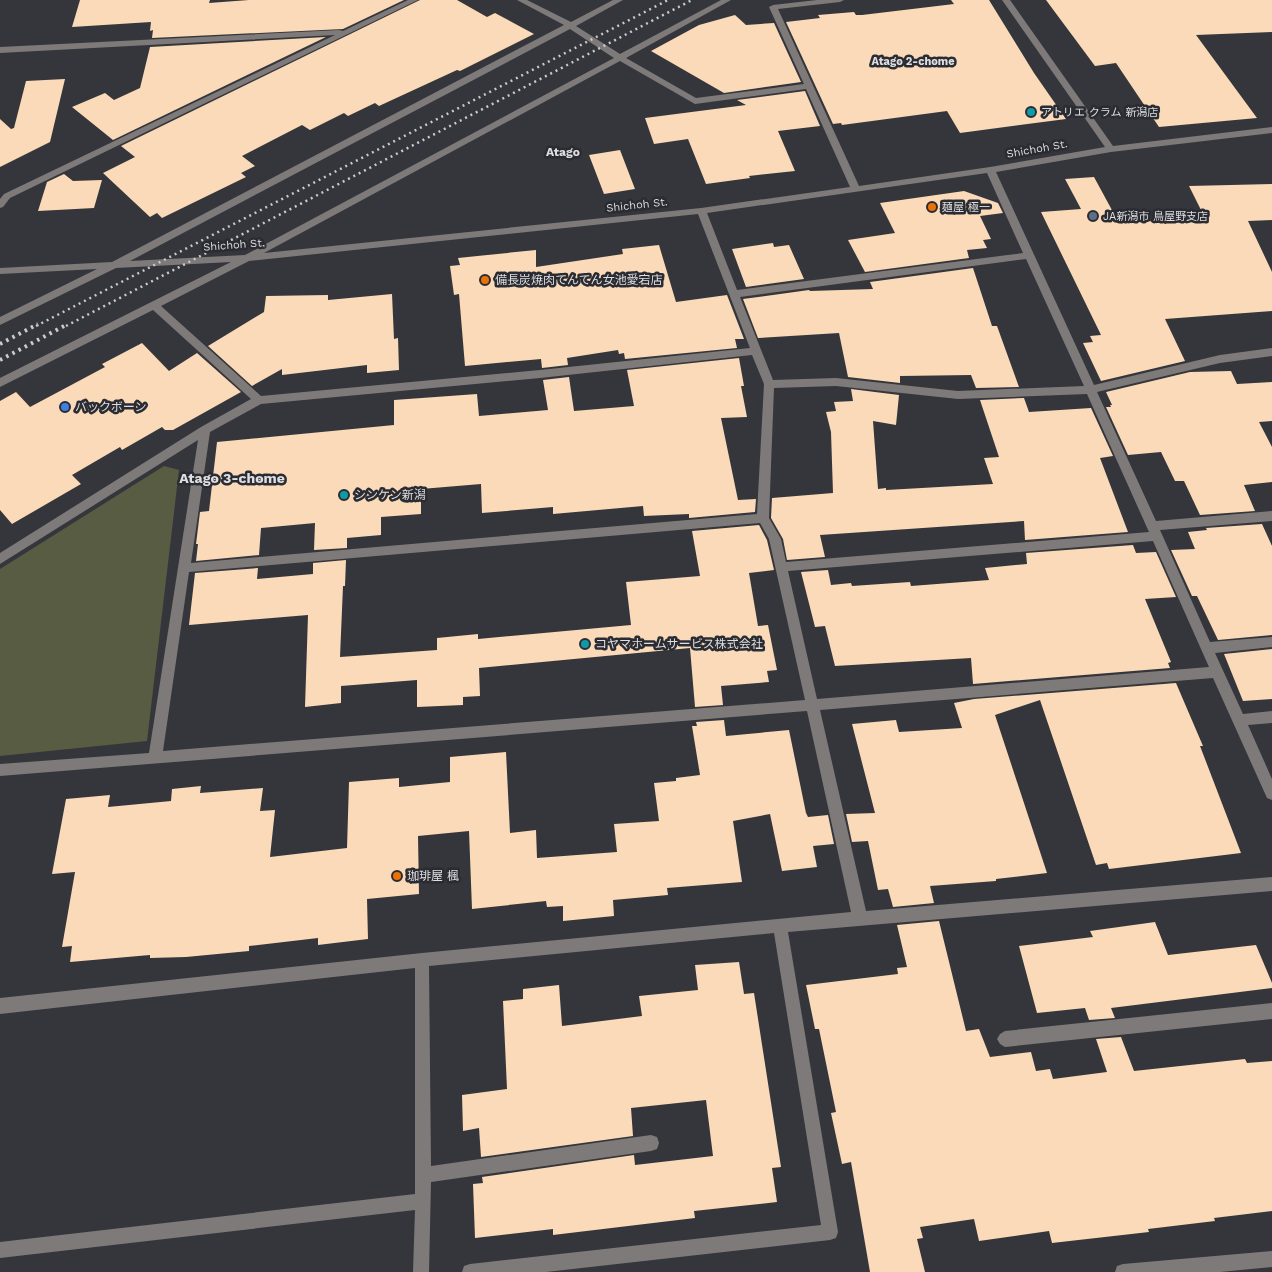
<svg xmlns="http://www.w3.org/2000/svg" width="1272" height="1272" font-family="'Work Sans','Noto Sans JP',sans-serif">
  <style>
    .green { fill: #585c42 }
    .building { fill: #fadab8 }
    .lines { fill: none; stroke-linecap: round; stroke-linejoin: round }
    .minor { fill: #7e7a7a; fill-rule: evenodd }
    .rail-far1 { stroke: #cbcbcf; stroke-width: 2.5; stroke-dasharray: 2 4; stroke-linecap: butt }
    .rail { stroke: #cbcbcf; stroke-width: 4; stroke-dasharray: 2.5 4.5; stroke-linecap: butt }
    .culture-dot { fill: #0f9aa8; stroke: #2b2c31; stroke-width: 2 }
    .food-dot { fill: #e8710a; stroke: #2b2c31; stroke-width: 2 }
    .service-dot { fill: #5c6f8a; stroke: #2b2c31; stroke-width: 2 }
    .shop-dot { fill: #3f7fe0; stroke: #2b2c31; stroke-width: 2 }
    .labels { text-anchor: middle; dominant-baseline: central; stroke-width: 5; stroke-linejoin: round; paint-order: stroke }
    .far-neighbourhood-label { font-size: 11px; font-weight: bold; fill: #dfdfe3; stroke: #2b2c31 }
    .far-poi-label { font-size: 11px; fill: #dfdfe3; stroke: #2b2c31; text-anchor: start }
    .far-street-label { font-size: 11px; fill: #dfdfe3; stroke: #2b2c31 }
    .far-quarter-label { font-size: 12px; font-weight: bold; fill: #dfdfe3; stroke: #2b2c31 }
    .poi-label { font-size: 12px; fill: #dfdfe3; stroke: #2b2c31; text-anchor: start }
    .neighbourhood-label { font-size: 14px; font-weight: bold; fill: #dfdfe3; stroke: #2b2c31 }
  </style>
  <rect width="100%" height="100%" fill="#35363b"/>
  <path class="green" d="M164,466L179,470L147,741L0,756V569Z"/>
  <path class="building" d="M80,0H210L209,3L249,0H404L343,29L152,38L153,30L150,31L151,22L72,27Z
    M420,0H457L487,17L495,13L534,34L460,71L457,70L379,106L375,103L348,116L344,113L310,130L302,125L242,156L255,166L241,173L246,177L162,218L157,213L150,217L103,173L135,157L121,146Z
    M951,0H989L1034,73L1066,119L960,133L947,111L842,125L841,123L833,124L786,22L820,18L818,15L854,12L856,15H862L954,4Z
    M1046,0H1272V32L1196,35L1257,118L1159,127L1116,63L1095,66Z
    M735,15L746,25L774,23L801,82L724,93L651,51L699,25Z
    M326,37L113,140L72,107L105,93L114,100L140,88L150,47Z
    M65,79L50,142L0,167V119L11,129L14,128L26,81Z
    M805,91L820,126L778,131L795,171L749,176L750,178L706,184L688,139L654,144L645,118L746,105L737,100Z
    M620,150L635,189L604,194L589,155Z
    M64,174L73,181L102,180L94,208L38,211L47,182Z
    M1094,177L1119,223L1205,218L1189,186L1272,184V220L1248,221L1272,272V311L1165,319L1185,361L1101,381L1083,343L1093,342L1090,336L1101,335L1041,212L1081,209L1065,179Z
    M964,191L998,203L1003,213L980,216L991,239L983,240L987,248L967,250L969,258L865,272L848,240L895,233L880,203Z
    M773,243L774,247L789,245L804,279L746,287L732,249Z
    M659,245L676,302L727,295L744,339H735L737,348L625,359L624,353L619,354L618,350L567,358L568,365L542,368L541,359L465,366L459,294L454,295L450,266L460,265L458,258L536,250V267L623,254L622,249Z
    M973,268L992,326H997L1019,387L976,388L971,375L900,376V383L848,377L839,333L758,338L743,299L809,290L810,291L873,289L870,282Z
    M392,294L394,339L398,338L399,370L367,373V365L282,375V369L252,386L208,346L264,312L266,296L328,295V300Z
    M142,343L169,371L197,353L241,392L173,430H165L162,427L122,450L120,447L72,475L81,484L12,524L0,510V401L16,392L30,407L105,367L102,364Z
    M739,358L744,386H741L747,417L721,418L738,500L756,499L755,512L689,518V514L644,516L643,506L553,514V507L482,513L481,484L421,489V514L381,517V535L347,538V548L314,550L315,523L261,528L259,555L196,561L198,544H196L200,512L209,511L217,442L394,425V400L477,394L479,416L548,410L543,380L569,377L574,411L634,406L627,370Z
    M1231,371L1237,384L1272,382V421L1259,422L1272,447V482L1244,485L1255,511L1200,515L1184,481H1175L1161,452L1128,455L1106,407H1111L1110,405H1112L1106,392L1190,372Z
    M851,389L899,395L896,425L873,421L878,489L886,488V490L993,484L984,458L999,457L980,400L1024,398L1029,412L1091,408L1113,456L1100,458L1128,532L1025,540L1024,521L820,535L825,557L787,560L783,539L771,518L772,498L833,493L831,432L826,412L836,411L834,402L853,401Z
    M1262,524L1272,546V635L1218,640L1197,596H1192L1171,550L1195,549L1188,532L1207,530L1206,528Z
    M759,525L767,540L774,570L749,573L758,626L768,625L777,670L767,671L769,682L721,686L723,705L695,707L690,648L479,668L480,696L463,697V705L417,707V680L341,686V703L305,707L308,615L189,625L195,573L258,568L257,579L313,574V563L346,560L345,586H343L340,657L437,650V638L478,634V639L631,625L626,582L700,576L692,531Z
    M1133,545L1136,553L1156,552L1176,597L1145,599L1171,662L1168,663L1170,668L973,684L971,658L835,666L825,626L815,627L801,572L828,570L831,585L851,583L852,586L910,582L911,586L989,580L985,568L1027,564L1026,553Z
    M1272,649V699L1243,701L1224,654Z
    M1176,683L1203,746H1200L1241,853L1109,869L1107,863L1096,865L1040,700L995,715L1047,873L996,879V881L930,886L934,903L893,907L888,889L878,890L868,841L852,842L846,814L875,813L852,724L896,720L899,732L962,728L954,703L974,699Z
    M724,720L726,736L789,730L806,813L808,817L828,815L834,844L813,846L817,867L782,871L770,814L733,821L742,882L667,888L668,895L613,900L614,916L563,921V906L547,907L546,901L472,909L469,831L418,836L419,894L367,899L368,939L318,945V938L249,946V951L186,957L150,958V955L70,962L72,946L62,947L75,872L52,874L66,799L110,795L108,807L171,801L172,789L201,786L200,793L263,788L260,811L275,810L270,857L347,848L349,782L399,778V787L450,782V757L506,752L510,833L536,830L537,858L617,852L614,824L659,821L654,783L676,781V778L700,775L692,726H697L696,722Z
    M939,921L966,1031L979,1029L990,1057L1031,1052L1036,1071L1050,1069L1053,1079L1107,1072L1096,1039L1121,1037L1134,1071L1245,1059L1247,1063L1272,1061V1211L1214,1218L1215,1221L1148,1229L1149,1232L1052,1243L1049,1231L979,1241L974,1219L920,1227L923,1238L917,1239L925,1272H870L851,1162L842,1164L831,1113L836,1112L819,1029H815L806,985L898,974L897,968L907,967L897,925Z
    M1155,922L1168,955L1256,945L1272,983V988L1111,1008L1115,1018L1089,1020L1085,1008L1037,1013L1019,946L1093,937L1090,931Z
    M739,962L744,994L754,993L781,1167L772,1168L777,1202L694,1211L695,1218L553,1235V1229L475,1238L473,1184L483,1183L482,1177L634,1155L635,1165L713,1156L706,1100L631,1108L633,1136L481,1157L479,1128L463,1131L462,1095L507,1089L503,1001L523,999V989L559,985L562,1026L642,1016L639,996L698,990L695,965Z"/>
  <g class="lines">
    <path class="minor" d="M408,0H418L10,198L3,207L0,208V199L4,194L335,35L0,53V47L339,30L343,31Z
      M517,0H527L571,22L613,0H623L576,26L620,54L721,0H731L626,58L696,98L804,84L769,7L773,5L817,0H844L840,2L778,9L859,186L990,167L1105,147L1002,0H1010L1113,146L1272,127V133L1111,152L996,172L1094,385L1220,355L1272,348V356L1220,363L1097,392L1156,521L1272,511V521L1160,530L1210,642L1272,637V647L1215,653L1243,714L1272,711V723L1248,725L1272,779V800L1267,798L1213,678L820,710L866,911L1272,877V891L788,932L838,1232L836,1238L830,1240L546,1272H462L464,1266L470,1264L821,1225L774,933L429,966L431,1166L651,1135L657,1137L659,1143L657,1149L651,1151L431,1182L429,1272H413L415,1210L0,1258V1242L415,1194V968L0,1014V998L422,953L851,912L807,711L0,776V764L149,753L198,440L0,564V553L201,427L251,399L153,310L0,387V378L231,262L116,268L0,325V317L97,269L0,274V268L112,262L564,25ZM570,29L614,58L245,255L130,261ZM620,61L695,104L806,89L850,187L701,208L264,253ZM987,173L1023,253L737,290L707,213ZM698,214L750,348L540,370L261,396L161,306L249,261ZM1026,259L1084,386L958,391L836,378L773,380L740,297ZM752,355L764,384L757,514L191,563L210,432L261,404L540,378ZM836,386L958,399L1087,394L1149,532L786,562L781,539L769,518L774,388ZM760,523L769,539L805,700L163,751L189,572ZM1153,541L1209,667L817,699L788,571Z
      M1272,1003V1019L1005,1047L1000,1044L997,1039L1000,1034L1005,1031Z
      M1272,1251V1267L1220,1272H1115L1117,1266L1123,1264Z"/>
    <path class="rail-far1" d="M36,326L668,0
      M66,326L692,0"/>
    <path class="rail" d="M0,344L38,324
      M0,360L68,324"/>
  </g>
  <g class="culture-dot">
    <circle cx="1031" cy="112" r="5"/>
    <circle cx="344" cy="495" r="5"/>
    <circle cx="585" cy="644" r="5"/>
  </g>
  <g class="food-dot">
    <circle cx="932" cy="207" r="5"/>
    <circle cx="485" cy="280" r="5"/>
    <circle cx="397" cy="876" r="5"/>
  </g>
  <circle class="service-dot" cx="1093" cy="216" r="5"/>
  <circle class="shop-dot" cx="65" cy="407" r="5"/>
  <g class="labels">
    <g class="far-neighbourhood-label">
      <text x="913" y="61">Atago 2-chome</text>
    </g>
    <g class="far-poi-label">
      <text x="1041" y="112">アトリエ クラム 新潟店</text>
      <text x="942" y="207">麺屋 極一</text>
      <text x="1103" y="216">JA新潟市 鳥屋野支店</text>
    </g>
    <g class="far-street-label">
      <text transform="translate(1037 149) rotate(-10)">Shichoh St.</text>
      <text transform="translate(637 205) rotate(-6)">Shichoh St.</text>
      <text transform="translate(234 245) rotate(-4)">Shichoh St.</text>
    </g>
    <g class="far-quarter-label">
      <text x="563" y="152">Atago</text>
    </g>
    <g class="poi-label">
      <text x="495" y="280">備長炭焼肉てんてん女池愛宕店</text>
      <text x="75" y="407">バックボーン</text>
      <text x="354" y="495">シンケン新潟</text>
      <text x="595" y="644">コヤマホームサービス株式会社</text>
      <text x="407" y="876">珈琲屋 楓</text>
    </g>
    <g class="neighbourhood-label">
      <text x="232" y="478">Atago 3-chome</text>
    </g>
  </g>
</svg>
